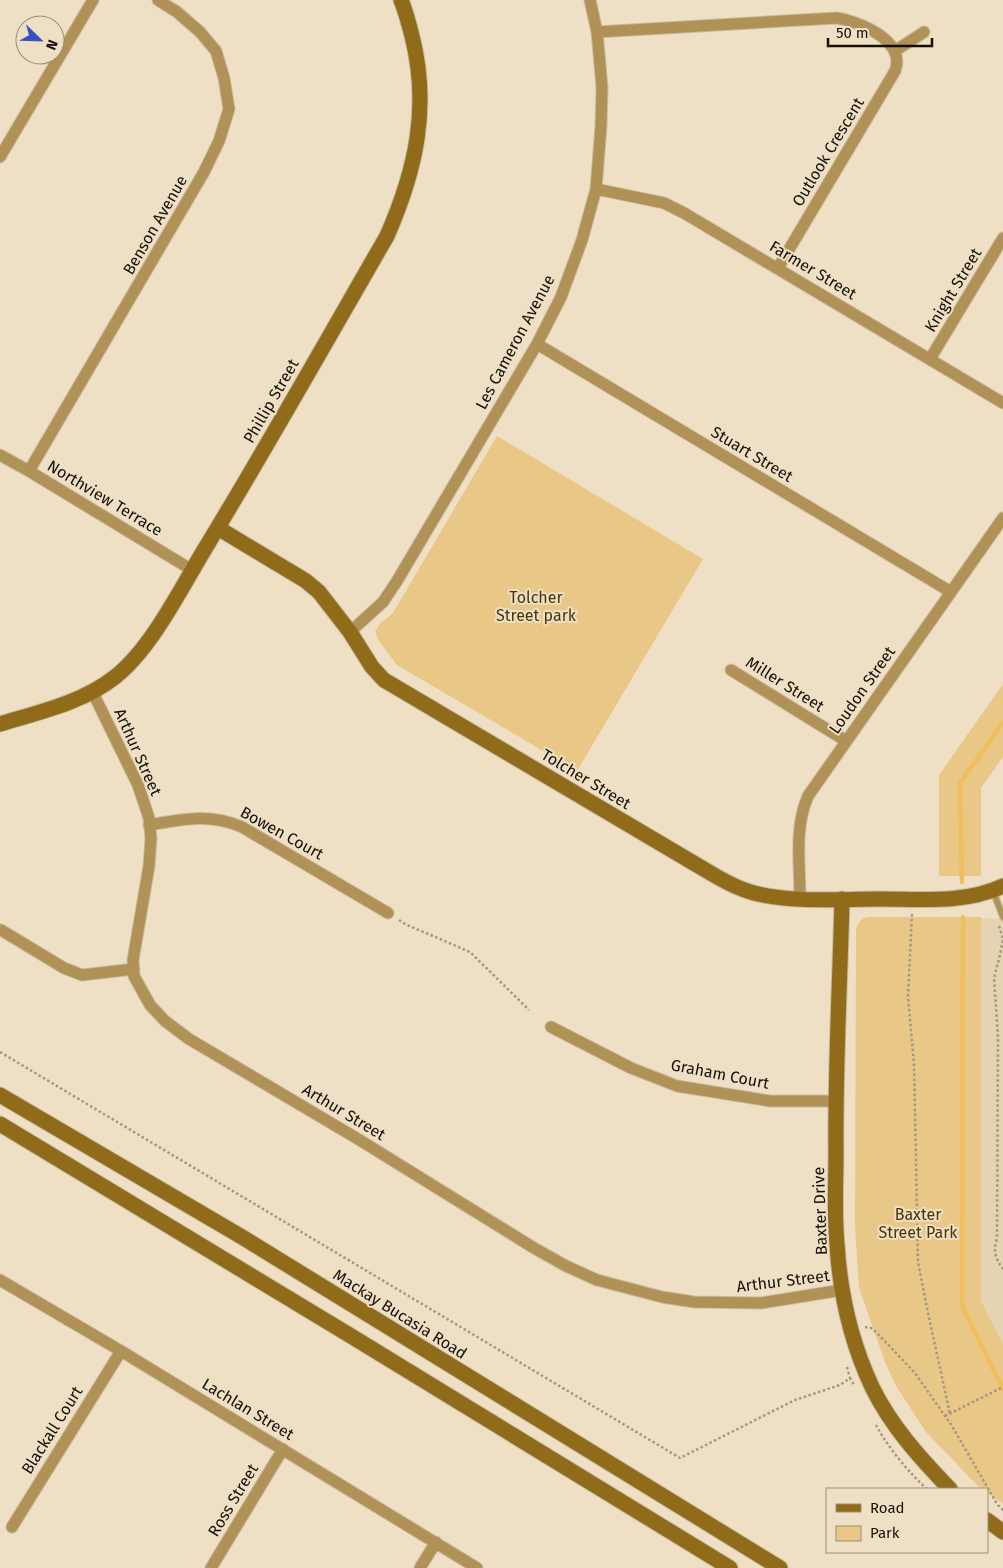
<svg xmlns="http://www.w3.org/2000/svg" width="1003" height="1568" font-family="'Fira Sans',sans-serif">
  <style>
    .built { fill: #e6d3b1 }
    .green { fill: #e9c786 }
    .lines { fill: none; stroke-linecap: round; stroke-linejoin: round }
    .stream { stroke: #f0be5a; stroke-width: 4.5 }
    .lane-casing { stroke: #c8bba3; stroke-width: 8 }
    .street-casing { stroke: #c8bba3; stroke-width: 13 }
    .secondary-casing { stroke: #c8bba3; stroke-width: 17 }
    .path { stroke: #a29782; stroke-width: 2.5; stroke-dasharray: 2.5 2.5; stroke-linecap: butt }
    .lane { stroke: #b09156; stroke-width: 5.5 }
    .street { stroke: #b09156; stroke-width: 11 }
    .secondary { stroke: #8f6b1a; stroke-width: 15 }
    .labels { text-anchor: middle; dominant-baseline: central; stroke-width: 4; stroke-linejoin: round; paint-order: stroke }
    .street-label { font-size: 16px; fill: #151007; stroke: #efe0c5 }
    .park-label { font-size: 16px; fill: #483408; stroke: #efe0c5 }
  </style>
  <rect width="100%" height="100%" fill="#efe0c5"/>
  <path class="built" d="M981,918L1003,919V1344L981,1301Z"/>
  <path class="green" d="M497,436L703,559L577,771L397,665L378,640L375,631L381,623L393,613Z
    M1003,684V757L981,788V876H939V775Z
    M868,917H981V1301L1003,1344V1504L987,1492V1489H983L978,1486L926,1432L896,1386L885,1362L859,1288L855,1226L856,930C858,922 860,919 868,917Z"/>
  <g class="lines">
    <path class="stream" d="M962,882L960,783L1003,722
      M963,917L962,1305L1003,1390"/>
    <defs>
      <path id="lane" d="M993,891L1003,917"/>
      <path id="street" d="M597,32L836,18C859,21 907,41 895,71L778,268
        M895,51L924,32
        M0,157L93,0
        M596,189L664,203L684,213L1003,403
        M537,344L951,592
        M930,359L1003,238
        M0,455L29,471L192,570
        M29,471L204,172L219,141L229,109L224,78L216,51L200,32L177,12L158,0
        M350,632L383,602L397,581L537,344L561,297L582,240L596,189L601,126L602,87L597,32L590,0
        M731,670L846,741
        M93,693L138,785L149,818L151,838L149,866L133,960L134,976L150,1005L165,1021L189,1039L358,1139L534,1248L566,1266L597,1280L662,1297L694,1302L761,1303L842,1290
        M149,825C183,819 210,813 242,827L388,913
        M800,898C800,864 794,828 808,796L1003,518
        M1,930L64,968L82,975L134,969
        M551,1027L631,1068L677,1086L770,1101H835
        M0,1280L121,1351L477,1568
        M12,1527L121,1351
        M211,1568L283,1449
        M420,1568L436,1542"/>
      <path id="secondary" d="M218,528L306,581L319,592L350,632L372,667L384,680L702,868C719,878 735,888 754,893C794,903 838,899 879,899C920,899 965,904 1003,886
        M0,724C39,712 82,703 115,677C152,648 181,588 206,547C268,445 327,340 387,236C416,170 430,107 412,36C409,24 406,12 401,0
        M842,899C840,984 835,1069 836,1153C836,1183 834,1214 837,1244C840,1294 851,1342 872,1387C891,1426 920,1458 950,1489
        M0,1095L242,1237L780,1568
        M0,1124L351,1336L730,1568
        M987,1520L1003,1532"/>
    </defs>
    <use href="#lane" class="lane-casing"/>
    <use href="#street" class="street-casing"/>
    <use href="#secondary" class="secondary-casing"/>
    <path class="path" d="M912,914L908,996L914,1064L918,1262L928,1313L950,1414
      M399,920L405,924L470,952L529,1010
      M999,926L1003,939L1000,955L994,978L998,1037L997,1238C993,1251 995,1258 1003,1269
      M0,1052L680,1458L795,1400L840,1385L850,1378L854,1385
      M865,1327L871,1328L877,1333L915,1373L952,1426L997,1504L1003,1510
      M847,1367L850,1378
      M945,1416L1003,1387
      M876,1425C887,1446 909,1473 927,1489"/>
    <use href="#lane" class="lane"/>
    <use href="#street" class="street"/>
    <use href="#secondary" class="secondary"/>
  </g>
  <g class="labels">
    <g class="street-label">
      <text transform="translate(828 152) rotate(-59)">Outlook Crescent</text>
      <text transform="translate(155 225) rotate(-60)">Benson Avenue</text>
      <text transform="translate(813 270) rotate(31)">Farmer Street</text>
      <text transform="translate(953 290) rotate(-59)">Knight Street</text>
      <text transform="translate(515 342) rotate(-62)">Les Cameron Avenue</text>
      <text transform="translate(271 401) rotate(-60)">Phillip Street</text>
      <text transform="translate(752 454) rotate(31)">Stuart Street</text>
      <text transform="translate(105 498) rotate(31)">Northview Terrace</text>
      <text transform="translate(785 684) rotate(32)">Miller Street</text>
      <text transform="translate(862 690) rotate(-55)">Loudon Street</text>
      <text transform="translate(138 752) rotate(66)">Arthur Street</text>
      <text transform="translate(586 779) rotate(31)">Tolcher Street</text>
      <text transform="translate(282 833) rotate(29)">Bowen Court</text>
      <text transform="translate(720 1074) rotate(11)">Graham Court</text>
      <text transform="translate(344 1112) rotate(31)">Arthur Street</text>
      <text transform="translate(820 1211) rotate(-92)">Baxter Drive</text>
      <text transform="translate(783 1281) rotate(-7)">Arthur Street</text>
      <text transform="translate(400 1314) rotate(32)">Mackay Bucasia Road</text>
      <text transform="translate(248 1409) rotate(31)">Lachlan Street</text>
      <text transform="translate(52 1430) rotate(-58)">Blackall Court</text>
      <text transform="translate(233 1500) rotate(-59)">Ross Street</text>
    </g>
    <g class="park-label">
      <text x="536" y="597">Tolcher<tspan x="536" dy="18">Street park</tspan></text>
      <text x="918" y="1214">Baxter<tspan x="918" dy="18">Street Park</tspan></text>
    </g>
  </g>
  <rect x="826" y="1488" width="162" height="65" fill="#efe0c5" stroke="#988d79"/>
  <rect x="836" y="1504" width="25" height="8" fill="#8f6b1a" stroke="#988d79"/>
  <text x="870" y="1513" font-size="15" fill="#151007">Road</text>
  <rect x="836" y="1526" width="25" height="15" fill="#e9c786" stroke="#988d79"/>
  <text x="870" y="1538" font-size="15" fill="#151007">Park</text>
  <g transform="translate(40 40) rotate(113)"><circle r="24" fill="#efe0c5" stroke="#988d79"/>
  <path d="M0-4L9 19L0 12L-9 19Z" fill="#3950c2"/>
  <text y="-8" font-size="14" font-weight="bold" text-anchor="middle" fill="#151007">N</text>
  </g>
  <path d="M828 38v8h104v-8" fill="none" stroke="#151007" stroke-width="2.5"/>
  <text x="836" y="38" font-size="15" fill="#151007" stroke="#efe0c5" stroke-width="4" paint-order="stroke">50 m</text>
</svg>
